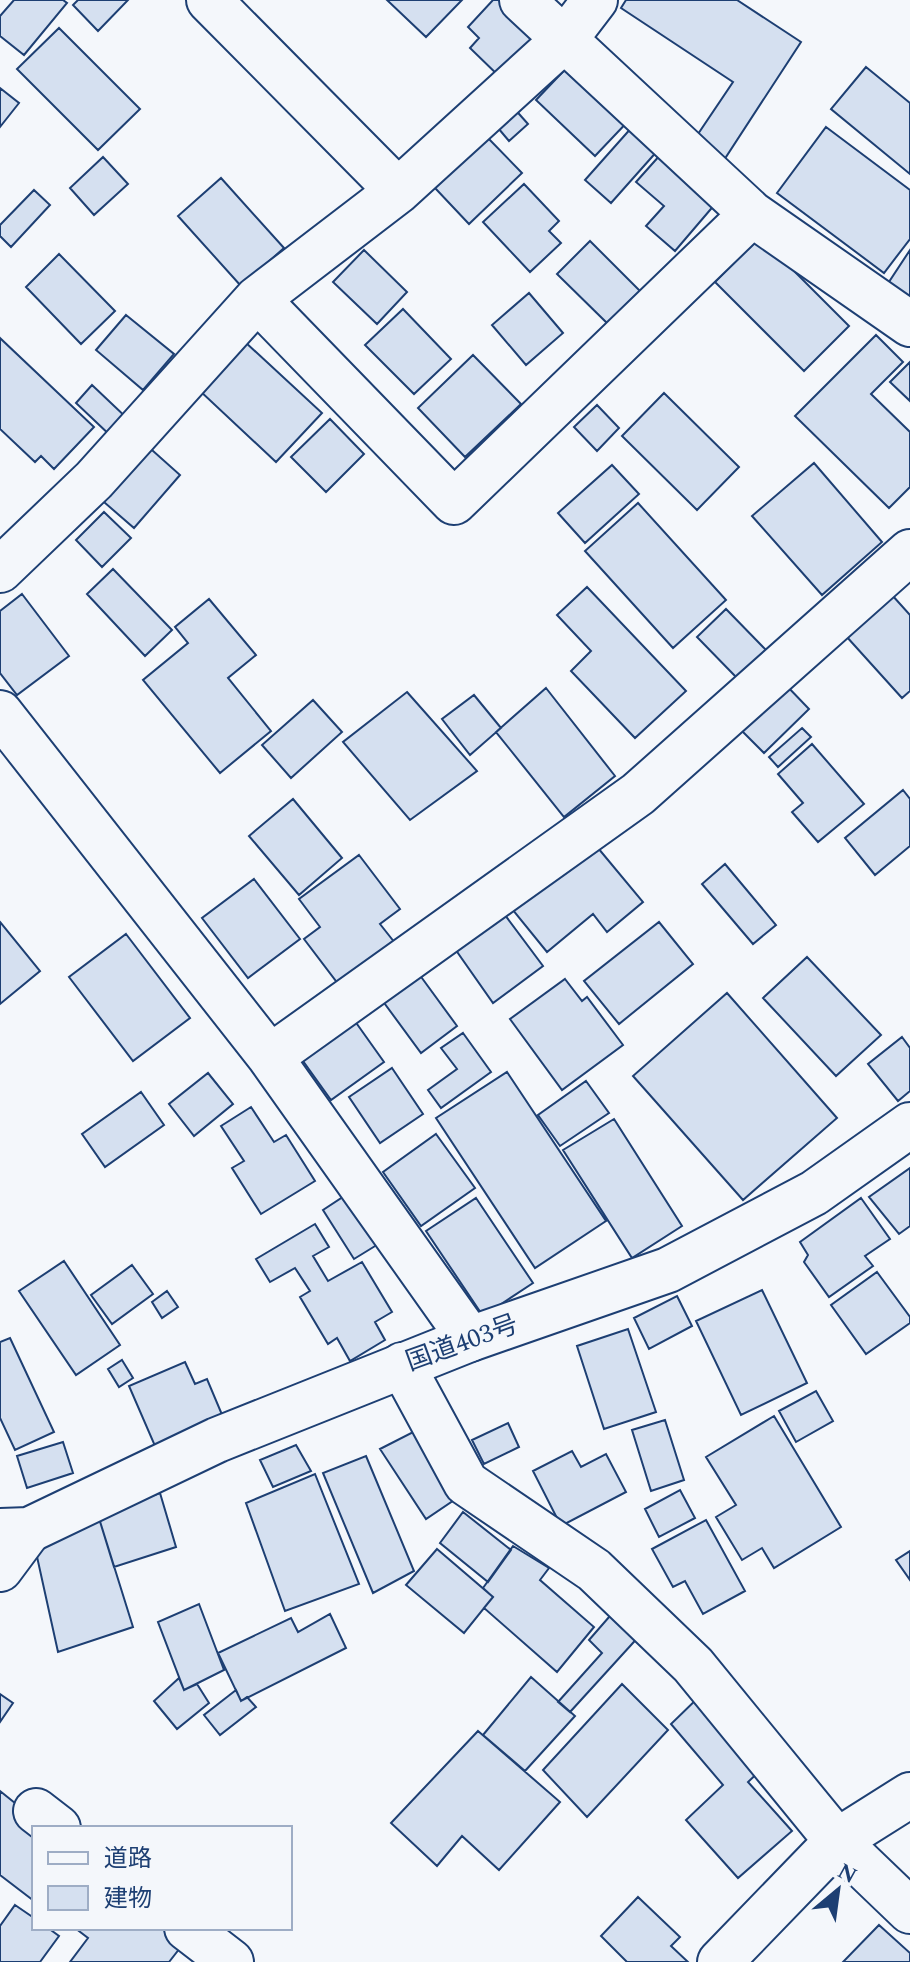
<svg xmlns="http://www.w3.org/2000/svg" width="910" height="1962" font-family="Spectral,'Noto Sans JP',serif">
  <style>
    .building { fill: #d5e0f0; stroke: #1d3f73; stroke-width: 2 }
    .lines { fill: none; stroke-linecap: round; stroke-linejoin: round }
    .minor-casing { stroke: #1d3f73; stroke-width: 48 }
    .major-casing { stroke: #1d3f73; stroke-width: 48 }
    .highway-casing { stroke: #1d3f73; stroke-width: 48 }
    .minor { stroke: #f4f7fb; stroke-width: 44 }
    .major { stroke: #f4f7fb; stroke-width: 44 }
    .highway { stroke: #f4f7fb; stroke-width: 44 }
    .labels { text-anchor: middle; dominant-baseline: central; stroke-width: 6; stroke-linejoin: round; paint-order: stroke }
    .street-label { font-size: 26px; fill: #1d3f73; stroke: #f4f7fb }
  </style>
  <rect width="100%" height="100%" fill="#f4f7fb"/>
  <path class="building" d="M14,0H63L67,3L24,55L0,36V16Z
    M78,0H128L98,31L73,5Z
    M387,0H462L426,37Z
    M493,0H504L544,37L504,81L470,48L479,38L468,27Z
    M626,0H737L801,42L724,160L694,140L733,82L621,8Z
    M59,28L140,109L98,150L17,69Z
    M574,60L633,116L595,156L536,100Z
    M866,67L910,103V174L831,109Z
    M0,88L19,103L0,127Z
    M512,106L528,124L509,141L493,122Z
    M633,126L659,149L611,203L585,180Z
    M826,127L910,190V239L884,273L777,193Z
    M487,137L522,173L469,224L435,188Z
    M661,154L716,203L675,251L646,226L664,206L636,182Z
    M103,157L128,184L94,215L70,188Z
    M221,178L284,248L241,286L178,216Z
    M524,184L559,221L549,231L561,243L530,272L483,222Z
    M34,190L50,205L11,247L0,236V225Z
    M760,237L849,326L804,371L715,282Z
    M590,241L640,291L607,323L557,274Z
    M364,250L407,292L377,324L333,282Z
    M910,250V309L883,291Z
    M59,254L115,311L81,344L26,287Z
    M529,293L563,333L526,365L492,325Z
    M403,309L451,359L414,394L365,345Z
    M126,315L174,354L143,390L96,350Z
    M876,335L903,362L871,394L910,432V487L889,508L795,416Z
    M0,338L94,427L54,469L41,456L35,462L0,429Z
    M244,341L322,413L276,462L199,390Z
    M473,355L521,404L465,457L418,408Z
    M910,362V401L890,382Z
    M92,385L130,421L113,438L76,403Z
    M664,393L739,467L697,510L622,436Z
    M597,405L619,428L597,451L574,427Z
    M330,419L364,454L326,492L291,457Z
    M143,442L180,475L134,528L97,496Z
    M814,463L882,542L822,595L752,516Z
    M612,465L639,494L585,543L558,513Z
    M638,503L726,600L673,648L585,551Z
    M104,512L131,538L102,567L76,540Z
    M113,569L172,630L145,656L87,594Z
    M587,587L686,691L635,738L571,671L591,651L557,615Z
    M22,594L69,656L17,695L0,673V611Z
    M892,595L910,615V691L902,698L846,636Z
    M209,599L256,655L228,678L271,731L220,773L143,680L188,643L175,627Z
    M726,609L766,650L737,678L697,637Z
    M784,683L809,709L764,753L738,727Z
    M546,688L615,776L564,817L496,732Z
    M407,692L477,771L410,820L343,742Z
    M474,695L501,728L470,755L442,719Z
    M313,700L342,732L291,778L262,745Z
    M802,728L811,737L778,767L769,757Z
    M812,744L864,804L818,842L792,812L803,803L778,774Z
    M903,790L910,799V846L875,875L845,838Z
    M293,799L342,858L299,895L249,836Z
    M593,842L643,902L607,932L593,914L547,952L512,909Z
    M359,855L400,909L380,924L395,943L339,985L304,939L320,927L299,899Z
    M725,864L776,925L753,944L702,884Z
    M254,879L300,939L248,978L202,918Z
    M502,911L543,966L493,1003L453,946Z
    M0,922L40,971L0,1004Z
    M659,922L693,964L619,1024L584,981Z
    M126,934L190,1018L133,1061L69,977Z
    M807,957L881,1035L836,1076L763,998Z
    M419,974L457,1026L421,1053L382,1000Z
    M565,979L582,1001L587,997L623,1045L562,1090L510,1019Z
    M727,993L837,1118L743,1200L633,1076Z
    M352,1017L384,1062L331,1100L298,1054Z
    M463,1033L491,1072L441,1108L428,1090L457,1069L441,1048Z
    M902,1037L910,1048V1091L898,1101L868,1064Z
    M392,1068L423,1114L380,1143L349,1097Z
    M507,1072L606,1221L535,1268L436,1118Z
    M208,1073L233,1104L194,1136L169,1104Z
    M586,1081L609,1113L560,1146L538,1115Z
    M141,1092L164,1125L105,1167L82,1134Z
    M251,1107L274,1142L286,1135L315,1181L261,1214L232,1168L244,1161L221,1126Z
    M614,1119L682,1226L632,1258L563,1150Z
    M436,1134L475,1188L421,1226L383,1172Z
    M910,1168V1226L899,1234L869,1197Z
    M349,1193L380,1243L354,1259L323,1210Z
    M476,1198L533,1283L483,1316L426,1231Z
    M861,1198L890,1239L865,1256L873,1266L829,1297L804,1262L808,1255L800,1242Z
    M315,1224L329,1247L313,1256L328,1281L362,1262L392,1312L375,1322L385,1340L350,1361L337,1338L328,1344L300,1297L310,1291L295,1268L270,1282L256,1259Z
    M64,1261L120,1345L76,1375L19,1291Z
    M132,1265L153,1294L112,1324L91,1295Z
    M877,1272L910,1317V1323L866,1354L831,1305Z
    M762,1290L807,1383L741,1415L696,1321Z
    M167,1291L178,1307L162,1318L152,1302Z
    M677,1296L692,1326L649,1349L634,1318Z
    M628,1329L656,1412L604,1429L577,1346Z
    M10,1338L54,1432L15,1450L0,1418V1342Z
    M122,1360L133,1378L119,1387L108,1369Z
    M185,1362L195,1384L207,1379L223,1417L155,1446L129,1386Z
    M816,1391L833,1421L796,1442L779,1411Z
    M774,1416L841,1527L774,1568L762,1548L742,1560L716,1517L736,1505L706,1457Z
    M665,1420L684,1480L651,1491L632,1430Z
    M508,1423L519,1447L484,1464L472,1440Z
    M421,1428L466,1492L426,1519L380,1449Z
    M63,1442L73,1473L27,1488L17,1456Z
    M296,1445L311,1471L273,1487L260,1460Z
    M572,1451L581,1467L606,1454L626,1492L561,1526L533,1471Z
    M366,1456L414,1571L373,1593L323,1473Z
    M315,1474L359,1584L285,1611L246,1503Z
    M680,1490L695,1518L659,1537L645,1509Z
    M160,1493L176,1547L114,1567L98,1515Z
    M463,1512L511,1550L488,1582L440,1543Z
    M98,1515L133,1627L58,1652L32,1534Z
    M706,1520L745,1591L703,1614L685,1581L673,1587L652,1549Z
    M513,1546L549,1568L540,1580L594,1627L557,1672L484,1608L493,1597L483,1588Z
    M437,1549L493,1597L464,1633L406,1585Z
    M910,1551V1580L896,1560Z
    M199,1604L224,1670L184,1690L158,1622Z
    M616,1609L642,1633L570,1712L558,1702L602,1653L589,1640Z
    M330,1614L346,1648L241,1701L218,1653L291,1618L298,1632Z
    M531,1677L575,1716L525,1771L483,1735Z
    M179,1678L184,1690L197,1684L209,1703L177,1729L154,1701Z
    M622,1684L668,1730L587,1817L543,1770Z
    M236,1690L241,1701L247,1697L256,1707L220,1735L204,1715Z
    M704,1692L763,1768L748,1782L792,1831L738,1878L686,1820L723,1785L671,1724Z
    M0,1694L13,1703L0,1722Z
    M478,1731L560,1802L499,1870L462,1836L437,1866L391,1823Z
    M0,1791L46,1828H34V1901L0,1875Z
    M638,1897L680,1937L671,1946L688,1962H627L601,1936Z
    M15,1905L34,1918V1928H48L59,1936L40,1962H0V1926Z
    M879,1925L910,1953V1962H843Z
    M75,1928H172L187,1939L169,1962H70L88,1938Z"/>
  <g class="lines">
    <defs>
      <path id="minor" d="M209,0L398,191
        M522,0L752,214L910,324
        M257,299L454,502L752,214
        M0,570L94,480L257,299L398,191L566,38L595,0
        M0,713L270,1057L470,1339
        M270,1057L638,794L910,552
        M402,1365L466,1483L594,1570L693,1665L837,1841L910,1911
        M36,1811L58,1828
        M187,1928L231,1962
        M720,1962L837,1841L910,1795"/>
      <path id="major" d="M0,1569L29,1530"/>
      <path id="highway" d="M0,1531L29,1530L217,1440L470,1339L668,1270L814,1193L910,1125"/>
    </defs>
    <use href="#minor" class="minor-casing"/>
    <use href="#major" class="major-casing"/>
    <use href="#highway" class="highway-casing"/>
    <use href="#minor" class="minor"/>
    <use href="#major" class="major"/>
    <use href="#highway" class="highway"/>
  </g>
  <g class="labels">
    <g class="street-label">
      <text transform="translate(462 1343) rotate(-20)">国道403号</text>
    </g>
  </g>
  <rect x="32" y="1826" width="260" height="104" fill="#f4f7fb" stroke="#9eadc5" stroke-width="2"/>
  <rect x="48" y="1852" width="40" height="12" fill="#f4f7fb" stroke="#9eadc5" stroke-width="2"/>
  <text x="104" y="1866" font-size="24" fill="#1d3f73">道路</text>
  <rect x="48" y="1886" width="40" height="24" fill="#d5e0f0" stroke="#9eadc5" stroke-width="2"/>
  <text x="104" y="1906" font-size="24" fill="#1d3f73">建物</text>
  <g transform="translate(838 1890) rotate(29)" stroke="#f4f7fb" stroke-width="6" paint-order="stroke">
  <path d="M0-6L14 30L0 20L-14 30Z" fill="#1d3f73"/>
  <text y="-12" font-size="22" font-weight="bold" text-anchor="middle" fill="#1d3f73">N</text>
  </g>
</svg>
